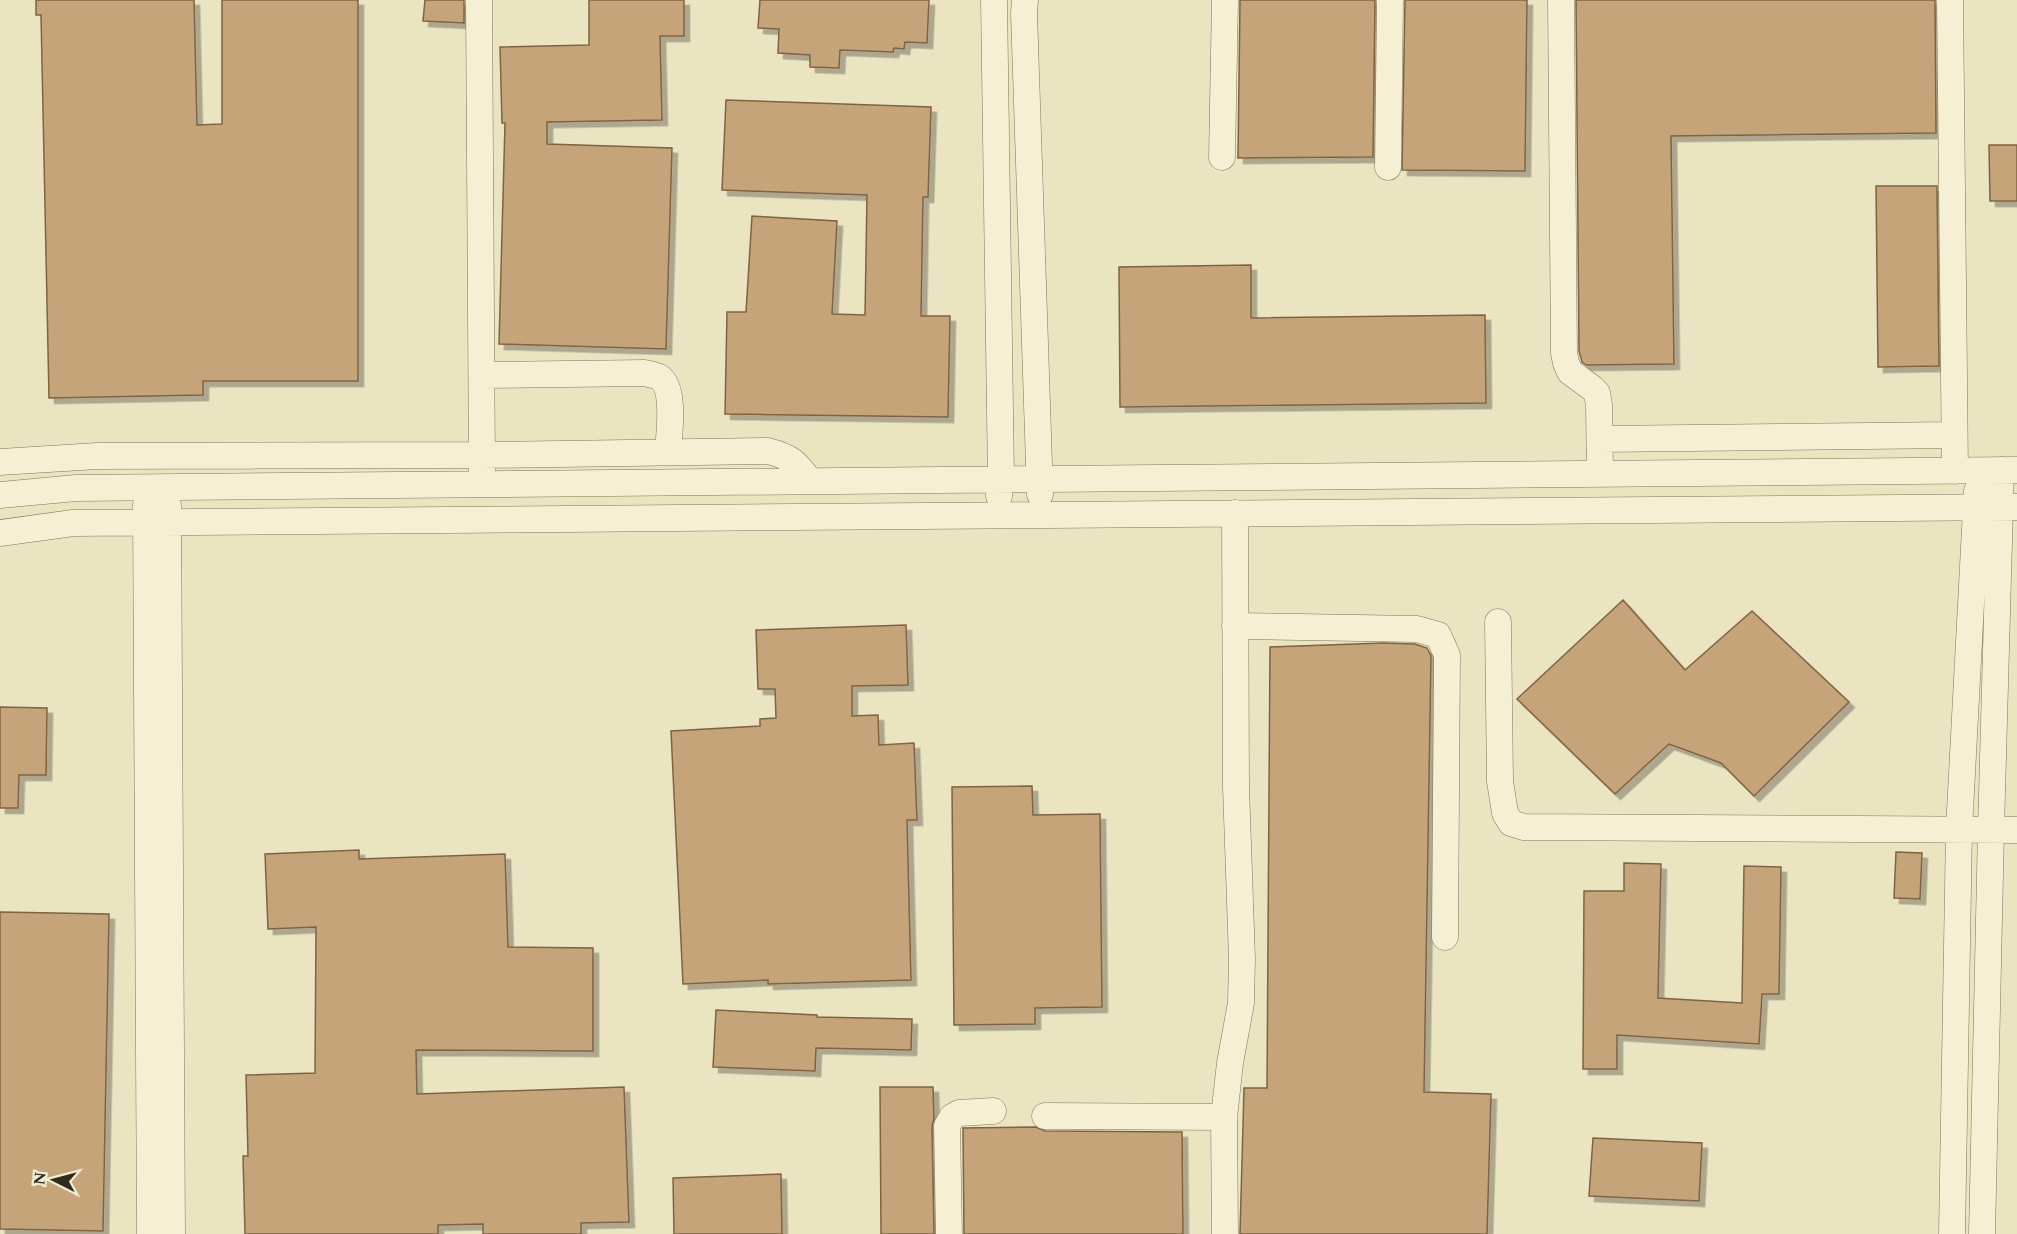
<svg xmlns="http://www.w3.org/2000/svg" width="2017" height="1234" font-family="Spectral,serif">
  <style>
    .building { fill: #c5a479; stroke: #7f6342; stroke-width: 1.5; filter: url(#shadow) }
    .lines { fill: none; stroke-linecap: round; stroke-linejoin: round }
    .minor-casing { stroke: #81755a; stroke-width: 27 }
    .minor { stroke: #f5f0d3; stroke-width: 26 }
  </style>
  <defs>
    <filter id="shadow"><feDropShadow dx="5.5" dy="5.5" stdDeviation="0" flood-color="#0004"/></filter>
  </defs>
  <rect width="100%" height="100%" fill="#eae4c1"/>
  <path class="building" d="M36,0H194L197,125L222,124V0H358V381H203V395L49,398L41,15H36Z
    M425,0H464V23L423,21Z
    M589,0H684V36H660L662,120L547,122V144L672,148L666,349L499,344L505,123H502L500,47L589,45Z
    M760,0H929L927,43L905,42L904,49L894,48L893,52L840,50L839,68L810,67V55L778,53L779,29L758,28Z
    M1240,0H1375L1373,157L1238,158Z
    M1405,0H1527L1525,171L1402,170Z
    M1576,0H1935L1936,133L1671,136L1674,364L1586,365L1582,362L1579,351Z
    M726,100L931,107L928,197H923L921,316H950L948,417L725,414L727,312H746L752,216L837,221L832,314L865,315L867,195L722,190Z
    M1989,145H2017V201H1990Z
    M1876,186H1937L1939,366L1878,367Z
    M1251,265V318L1485,315L1486,403L1120,407L1119,267Z
    M1623,600L1685,670L1752,611L1849,702L1754,796L1721,763L1669,744L1615,794L1517,699Z
    M906,625L908,685L852,686V716L878,715L879,745L914,743L917,820H907L911,980L768,984V980L683,984L671,731L760,726V719L776,718L775,689H758L756,630Z
    M1383,643L1415,644L1427,648L1431,656L1424,1092L1491,1094L1487,1234H1240L1244,1088H1267L1270,647Z
    M0,707L47,708L46,775H19L18,808H0Z
    M1032,786L1033,815L1100,814L1102,1007L1035,1008V1024L954,1025L952,787Z
    M359,850V859L505,854L508,947L593,948V1051L416,1050L417,1094L624,1087L629,1222L581,1223V1234H483V1224L438,1225V1234H245L243,1156H248L246,1075L315,1073L316,927L268,929L265,854Z
    M1896,852L1922,853L1920,899L1894,898Z
    M1624,863L1661,864L1658,998L1742,1003L1744,866L1781,867L1779,994H1762L1759,1044L1617,1035V1069H1583L1584,891H1624Z
    M0,912L109,914L103,1231L0,1229Z
    M716,1010L817,1015V1017L912,1019L911,1050L816,1048L815,1071L713,1067Z
    M880,1087H933L934,1119L932,1126L934,1234H881Z
    M1036,1127L1045,1131L1182,1132L1183,1234H964L963,1128Z
    M1593,1138L1702,1143L1699,1201L1589,1196Z
    M781,1174L782,1234H674L673,1178Z"/>
  <g class="lines">
    <defs>
      <path id="minor" d="M479,0L482,472
        M994,0L1001,479L999,496
        M1025,0L1024,13L1040,494
        M1561,0L1564,353L1566,363L1570,372L1592,388L1597,393L1599,405L1600,474
        M1950,0L1955,471
        M1222,157L1225,0
        M1388,167L1390,0
        M482,375L645,373C649,374 655,375 659,377C676,388 669,434 668,452
        M1600,439L1954,435
        M0,462L97,456L482,455L768,451C792,457 796,463 810,481
        M0,495L76,488L2017,470
        M146,505L150,1234
        M168,505L172,1234
        M0,533L73,523L2017,507
        M1498,622L1500,781L1505,813L1511,823L1524,827L2017,830
        M1235,626L1417,629L1438,635L1447,655L1445,937
        M1045,1116L1224,1117
        M949,1234L947,1126L952,1117L959,1113L993,1111
        M1225,1234L1224,1117L1230,1063L1241,1003L1242,959L1236,787L1235,513
        M1952,1234L1959,830L1977,491
        M1982,1234L1991,830L2001,470"/>
    </defs>
    <use href="#minor" class="minor-casing"/>
    <use href="#minor" class="minor"/>
  </g>
  <g transform="translate(54 1180) rotate(276)" stroke="#f2edcf" stroke-width="4.5" paint-order="stroke">
  <path d="M0-4.5L10 22L0 15L-10 22Z" fill="#322b1d"/>
  <text y="-9" font-size="16" font-weight="bold" text-anchor="middle" fill="#322b1d">N</text>
  </g>
</svg>
